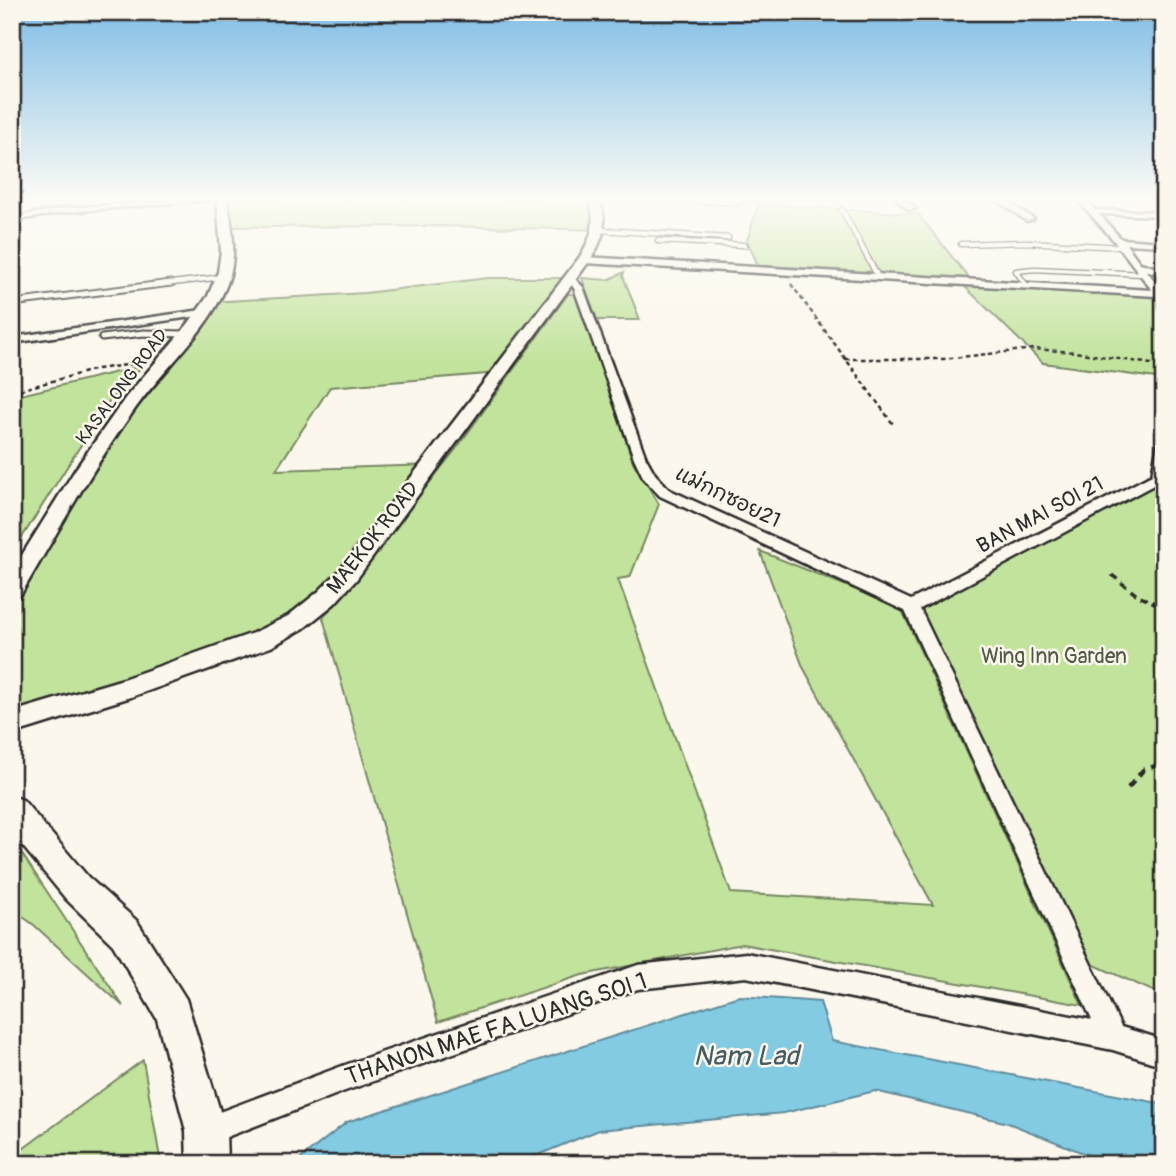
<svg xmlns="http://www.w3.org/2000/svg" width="1176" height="1176" font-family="Pangolin,'Playpen Sans Thai',sans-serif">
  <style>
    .green { fill: #c2e39c; stroke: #768764; stroke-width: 2 }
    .water { fill: #82cbe3; stroke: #5f8b99; stroke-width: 2 }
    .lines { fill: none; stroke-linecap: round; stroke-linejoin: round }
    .lane-far1-casing { stroke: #2b2b2b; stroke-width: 7 }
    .lane-casing { stroke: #2b2b2b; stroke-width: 9 }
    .street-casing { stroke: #2b2b2b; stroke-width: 5 }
    .secondary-casing { stroke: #2b2b2b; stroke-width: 5 }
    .path-far2 { stroke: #2b2b2b; stroke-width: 2.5; stroke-dasharray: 4.5 3.5; stroke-linecap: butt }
    .path-far1 { stroke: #2b2b2b; stroke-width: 3.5; stroke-dasharray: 7 5; stroke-linecap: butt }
    .path { stroke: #2b2b2b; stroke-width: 4.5; stroke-dasharray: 9 7; stroke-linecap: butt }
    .lane-far1 { stroke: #fbf7ec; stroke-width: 4.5 }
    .lane { stroke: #fbf7ec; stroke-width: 5 }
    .street { fill: #fbf7ec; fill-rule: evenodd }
    .secondary { fill: #fbf7ec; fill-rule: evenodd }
    .labels { text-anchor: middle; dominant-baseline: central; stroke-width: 5; stroke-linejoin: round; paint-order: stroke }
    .far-street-label { font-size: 18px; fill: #2b2b2b; stroke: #fbf7ec }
    .street-label { font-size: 21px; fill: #2b2b2b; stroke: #fbf7ec }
    .park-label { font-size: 21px; fill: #515947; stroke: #fbf7ec }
    .near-street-label { font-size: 24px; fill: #2b2b2b; stroke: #fbf7ec }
    .near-water-label { font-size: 28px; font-style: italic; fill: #455b62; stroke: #fbf7ec }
  </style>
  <rect width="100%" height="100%" fill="#fbf7ec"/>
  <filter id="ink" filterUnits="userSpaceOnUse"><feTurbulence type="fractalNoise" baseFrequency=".0143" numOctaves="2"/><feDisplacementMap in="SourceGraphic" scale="14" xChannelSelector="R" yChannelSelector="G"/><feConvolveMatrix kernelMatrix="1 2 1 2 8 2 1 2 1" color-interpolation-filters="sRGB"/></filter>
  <g filter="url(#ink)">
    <path class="green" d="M222,199H590L601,230L443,226L228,227Z
      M759,204L918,214L969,278L759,268L747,240Z
      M624,272L623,276L640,320H597L582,278L608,280Z
      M488,278H569L499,373L330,387L276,470L431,465L341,582L249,645L12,723V590L88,466L210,302L365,293Z
      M959,281L1159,293L1164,300V379L1043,363Z
      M568,294H577L633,462L659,504L630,577L618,579L731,893L933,905L803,667L760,551L901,608L1082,1005L742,944L582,975L438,1022L323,618L456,449Z
      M142,366L109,401L12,553V397Z
      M1158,477L1164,485V996L1074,956L911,607Z
      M12,839L123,1006L34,925L12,909Z
      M143,1060L161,1164H12V1157Z"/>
    <path class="water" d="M739,996L820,1002L832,1041L1164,1104V1164H1111L1008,1123L875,1091L784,1113L599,1130L516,1164H294L347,1122Z"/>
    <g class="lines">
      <defs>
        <path id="lane-far1" d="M664,199L739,203
          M735,200L762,199
          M842,210L878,277
          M601,230L728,238
          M658,241L745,245
          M961,244L1025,242L1123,247
          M156,285L222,277
          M1026,285L1016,271L1034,269L1144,274"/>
        <path id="lane" d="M12,303L171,283
          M102,338L144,333L186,334"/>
        <path id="street" d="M191,199H221L67,212L12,221V217L67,208Z
          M896,199H903L916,208L909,210Z
          M995,199H1004L1034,219L1027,221Z
          M1077,199H1085L1095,210L1164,212V216L1099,214L1121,239L1164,242V246L1126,244L1140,263L1164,270V276L1146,270L1164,293V299L1156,296L584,263L580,260L584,257L1152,290L1116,243Z
          M566,276H572L583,287L646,458L655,474L670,490L911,600L1152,475L1158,443L1164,439L1163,480L920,609L1121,1027L1164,1040V1066L1113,1050L746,977L638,989L345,1091L206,1145L196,1141L192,1131L196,1121L206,1117L345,1065L638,965L746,953L1092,1020L905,611L660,496L644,479L634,458L574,288L565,278Z
          M202,310L207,313L205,315L12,343V337Z"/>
        <path id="secondary" d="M217,199H227C232,227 238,256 227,284C208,332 165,367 135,409C92,468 57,533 20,596L12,598V571L75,470L126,397L188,324L208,296L218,272L221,251Z
          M589,199H599C608,224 604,238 590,260L356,580L334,604L304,628L271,647L131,697L12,734V712L120,680L253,633L288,616L318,592L340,570L579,258C592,237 597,224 589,199Z
          M12,796L23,800L88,877L137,921L186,999L226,1131L227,1164H187L186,1131L157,1019L113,945L66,899L12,833Z"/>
      </defs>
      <use href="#lane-far1" class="lane-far1-casing"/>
      <use href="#lane" class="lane-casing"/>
      <use href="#street" class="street-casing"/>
      <use href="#secondary" class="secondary-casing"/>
      <path class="path-far2" d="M791,284L893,424
        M845,359H943L1033,349L1075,352L1164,366
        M12,392L97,369L142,363"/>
      <path class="path-far1" d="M1112,575L1138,596L1164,607"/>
      <path class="path" d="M1128,788L1143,770L1164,763"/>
      <use href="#lane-far1" class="lane-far1"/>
      <use href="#lane" class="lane"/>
      <use href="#street" class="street"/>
      <use href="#secondary" class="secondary"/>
    </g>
  </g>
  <linearGradient id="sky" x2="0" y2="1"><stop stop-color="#7fbde6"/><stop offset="0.55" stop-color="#fdfbf6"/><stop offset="1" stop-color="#fdfbf6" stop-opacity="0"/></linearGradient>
  <rect width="1176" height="363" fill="url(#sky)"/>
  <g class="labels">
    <g class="far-street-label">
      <text transform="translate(122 387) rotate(-53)">KASALONG ROAD</text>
    </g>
    <g class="street-label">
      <text transform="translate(728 497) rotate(26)">แม่กกซอย21</text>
      <text transform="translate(1040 515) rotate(-28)">BAN MAI SOI 21</text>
      <text transform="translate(373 538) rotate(-52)">MAEKOK ROAD</text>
    </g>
    <g class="park-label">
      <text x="1054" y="656">Wing Inn Garden</text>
    </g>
    <g class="near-street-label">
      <text transform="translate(496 1029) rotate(-18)">THANON MAE FA LUANG SOI 1</text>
    </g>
    <g class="near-water-label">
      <text x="746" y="1056">Nam Lad</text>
    </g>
  </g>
  <rect width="1176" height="1176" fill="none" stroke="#fbf7ec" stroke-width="42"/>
  <rect x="21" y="21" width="1134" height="1134" fill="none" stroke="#2b2b2b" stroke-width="2.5" filter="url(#ink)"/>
</svg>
